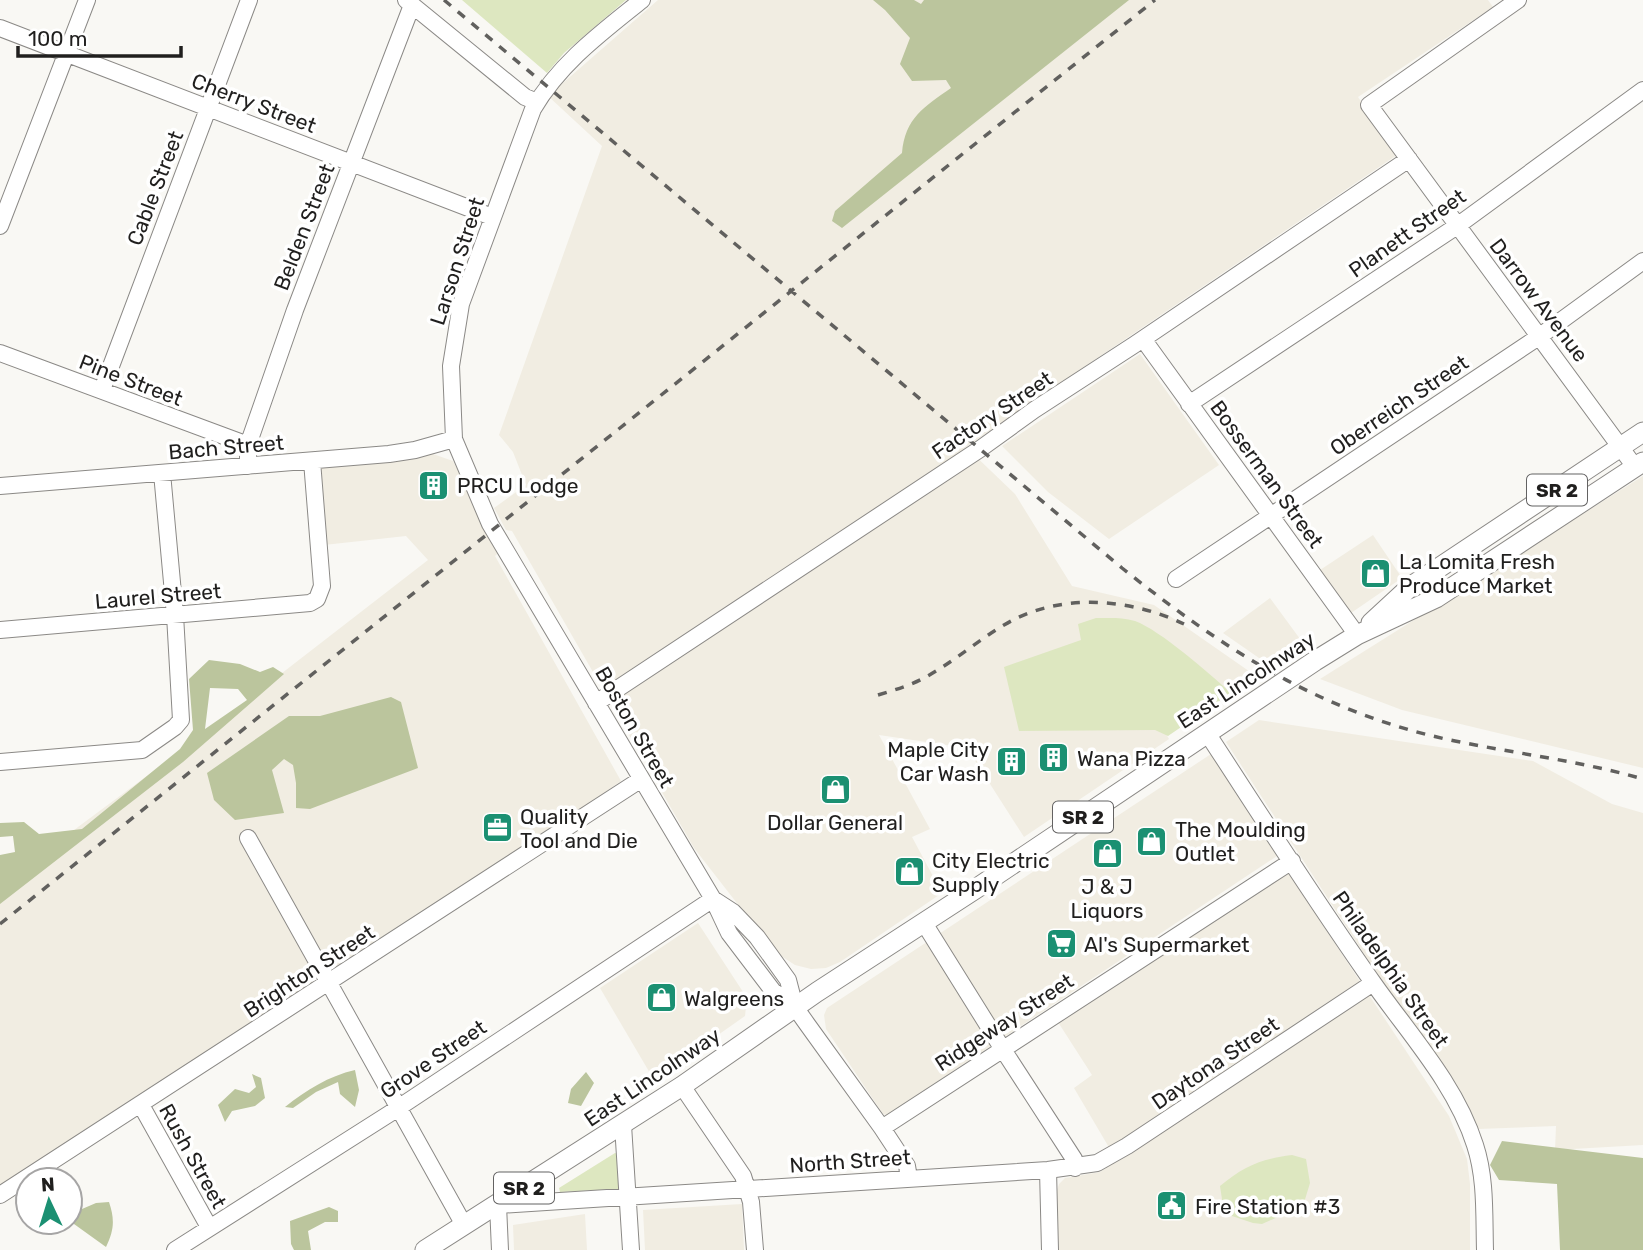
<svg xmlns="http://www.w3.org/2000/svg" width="1643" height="1250" font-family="Rubik,sans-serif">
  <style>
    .built { fill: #f1ede2 }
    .green { fill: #dde7c0 }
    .forest { fill: #bbc59d; fill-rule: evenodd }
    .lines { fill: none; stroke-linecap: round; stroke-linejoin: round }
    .minor-casing { stroke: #8b8986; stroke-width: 18 }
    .major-casing { stroke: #8b8986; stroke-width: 21 }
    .minor { stroke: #fff; stroke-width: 16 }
    .major { stroke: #fff; stroke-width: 19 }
    .rail { stroke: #61605e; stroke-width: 3.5; stroke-dasharray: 9 9; stroke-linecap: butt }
    .labels { text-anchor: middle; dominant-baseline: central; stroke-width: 7; stroke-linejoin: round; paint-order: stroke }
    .shield { fill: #fff; stroke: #636262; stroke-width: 2 }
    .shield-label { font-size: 19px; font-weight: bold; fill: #201f1e }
    .street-label { font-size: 21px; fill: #201f1e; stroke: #fff }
    .poi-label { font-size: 21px; fill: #201f1e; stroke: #fff; text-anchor: start }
  </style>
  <rect width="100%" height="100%" fill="#f9f8f4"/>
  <path class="built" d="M658,0H1488L1493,7L1358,97L1397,155L966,447L1015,494L1072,586L1154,605L1256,676L1166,734L1169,739L1024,837L967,748L879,735L930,829L912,837L942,893L840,962L826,968L811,969L795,965L775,952L694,848L512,531L506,530L494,508L526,485L513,452L499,435L602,146L548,96Z
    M1140,354L1219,465L1109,539L1048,492L1002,446Z
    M433,454L453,461L500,551L495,556L621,781L563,822L316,979V983L0,1186V890L78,827L202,735L428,560L406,536L324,545L320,467Z
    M1643,476V768L1402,710L1320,679Z
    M1373,535L1402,578L1351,613L1320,570Z
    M1270,598L1303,643L1269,661L1259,658L1223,633Z
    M1259,720L1533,761L1612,804L1643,813V1145L1555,1150L1556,1126L1478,1129L1226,742Z
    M1211,754L1277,856L887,1115L883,1114L826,1029L824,1015L827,1008Z
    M1289,874L1449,1116L1467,1159L1470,1184V1250H1059L1056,1194L1059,1184L1065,1178L1100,1172L1117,1161L1074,1088L1092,1075L1056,1019L1272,876Z
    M698,923L747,998L745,1016L654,1080L600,988Z
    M742,1204L744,1250H645L643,1210Z
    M585,1214L587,1250H514L513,1225Z"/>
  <path class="green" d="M462,0H626L564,53L547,73Z
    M1096,618C1109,618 1122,617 1135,621C1160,630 1210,674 1231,693L1168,736L1155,730L1019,731L1004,667L1081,640L1078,624Z
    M615,1153L618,1154L621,1187L618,1189L560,1192L559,1188Z
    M1292,1155L1306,1159L1310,1183L1303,1206L1262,1224L1253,1223L1232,1216L1223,1206L1220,1186C1244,1166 1261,1159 1292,1155Z"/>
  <path class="forest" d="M873,0H914L921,4L924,0H1129L842,228L832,221L835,211L902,153C905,118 924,107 951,88L946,80L912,81L900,64L910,38L885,10Z
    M209,660L240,664L260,672L273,667L284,674L183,762L0,904V855L15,852L13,836L0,837V823L24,822L39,834L82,829L180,749L193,730L189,679ZM210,688L238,689L247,700L205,729Z
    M391,697L401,702L418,768L310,809L296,808V783L293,765L284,759L272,770L284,813L235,820L214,800L207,773L289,716H320Z
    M355,1070L359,1090L355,1107L340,1094L338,1082L316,1092L293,1108L285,1107C306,1090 329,1076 355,1070Z
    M586,1072L594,1083L581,1106L568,1103L571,1089Z
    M252,1074L261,1078L265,1098L255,1106L232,1111L225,1122L218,1105L235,1089L249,1093L256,1087Z
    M1502,1141L1643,1158V1250H1560L1557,1184L1499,1180L1490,1165Z
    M109,1202C115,1220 114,1230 106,1247L74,1224L75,1212L96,1203Z
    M329,1207L338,1211V1222H325L308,1231L311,1250H294L291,1244L290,1221Z"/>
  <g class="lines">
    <defs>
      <path id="minor" d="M406,0L525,97L537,102
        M642,0C601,33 560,63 533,109L461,304L451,366L454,439L490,524L713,899L729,933L773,991L795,1007L807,1024L882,1128L907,1166L909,1178
        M1518,0L1369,105L1635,467
        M0,28L492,217
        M0,226L87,0
        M1143,339L1357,635
        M0,353L248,445
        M102,390L249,0
        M1189,404L1457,226L1643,90
        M248,466V445L295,310L412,5
        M0,486L389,454L415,450L454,439
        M1176,579L1540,336L1643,261
        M0,630L310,603L317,599L322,586L312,461
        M596,703L980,449L1034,410L1134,345L1409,159
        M1207,733C1262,817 1316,902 1374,984C1410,1035 1456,1085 1475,1145C1486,1178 1484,1215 1485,1250
        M0,762L142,750L175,727L181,720L175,615L162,473
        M248,838L464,1225
        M713,899L733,912L757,937L788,980L795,1007
        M924,923L1002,1048L1074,1159L1075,1168
        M682,1086L743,1176L751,1202L755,1250
        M141,1105L209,1227
        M623,1125L631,1250
        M882,1128L1292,861
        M1048,1170L1050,1250
        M0,1195L640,780
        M175,1250L389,1114L713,899
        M500,1250L498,1205L1048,1170L1097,1163L1127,1146L1373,983"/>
      <path id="major" d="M1371,623L1410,587L1643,432
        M425,1250L682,1086L817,992L977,888L1315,661L1357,635L1436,598L1643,462"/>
    </defs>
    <use href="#minor" class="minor-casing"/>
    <use href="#major" class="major-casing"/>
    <use href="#minor" class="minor"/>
    <use href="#major" class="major"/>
    <path class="rail" d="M444,0L1122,568C1226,651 1323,714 1455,741C1518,754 1581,761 1643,779
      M878,695C894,690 909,686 924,678C952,663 977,641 1004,625C1059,592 1129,598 1184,624
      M0,924L1155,0"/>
  </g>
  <defs>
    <symbol id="building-square" viewBox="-11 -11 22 22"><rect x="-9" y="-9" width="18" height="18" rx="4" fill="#1b9072" stroke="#fff"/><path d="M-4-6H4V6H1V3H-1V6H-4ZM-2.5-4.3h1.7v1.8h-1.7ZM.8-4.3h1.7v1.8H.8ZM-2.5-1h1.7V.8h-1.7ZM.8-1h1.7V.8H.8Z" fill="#fff"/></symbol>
    <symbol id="shop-square" viewBox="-11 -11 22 22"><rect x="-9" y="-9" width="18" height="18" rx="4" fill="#1b9072" stroke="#fff"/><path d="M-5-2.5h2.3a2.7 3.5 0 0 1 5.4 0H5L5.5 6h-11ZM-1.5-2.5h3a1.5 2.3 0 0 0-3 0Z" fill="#fff"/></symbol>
    <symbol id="office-square" viewBox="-11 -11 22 22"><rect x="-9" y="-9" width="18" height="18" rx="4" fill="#1b9072" stroke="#fff"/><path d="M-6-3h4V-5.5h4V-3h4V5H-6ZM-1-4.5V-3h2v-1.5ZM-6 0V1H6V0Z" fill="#fff"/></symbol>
    <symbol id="supermarket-square" viewBox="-11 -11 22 22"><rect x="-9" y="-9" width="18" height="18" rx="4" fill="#1b9072" stroke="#fff"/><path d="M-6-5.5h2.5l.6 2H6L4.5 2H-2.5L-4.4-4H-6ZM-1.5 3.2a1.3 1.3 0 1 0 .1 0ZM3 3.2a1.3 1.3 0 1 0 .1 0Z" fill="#fff"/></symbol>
    <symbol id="civic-square" viewBox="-11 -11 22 22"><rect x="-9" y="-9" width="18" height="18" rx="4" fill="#1b9072" stroke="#fff"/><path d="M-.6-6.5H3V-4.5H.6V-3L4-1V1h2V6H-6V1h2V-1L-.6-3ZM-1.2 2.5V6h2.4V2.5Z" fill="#fff"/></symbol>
  </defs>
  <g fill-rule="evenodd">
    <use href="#building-square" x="416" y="468" width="35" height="35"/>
    <use href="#shop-square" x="1358" y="556" width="35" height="35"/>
    <use href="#building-square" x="1036" y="740" width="35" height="35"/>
    <use href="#building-square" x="994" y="744" width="35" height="35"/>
    <use href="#shop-square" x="818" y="772" width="35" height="35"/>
    <use href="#office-square" x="480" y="810" width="35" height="35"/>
    <use href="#shop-square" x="1134" y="824" width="35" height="35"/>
    <use href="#shop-square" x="1090" y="836" width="35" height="35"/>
    <use href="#shop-square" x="892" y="854" width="35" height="35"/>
    <use href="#supermarket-square" x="1044" y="926" width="35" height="35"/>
    <use href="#shop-square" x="644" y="980" width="35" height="35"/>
    <use href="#civic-square" x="1154" y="1188" width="35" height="35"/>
  </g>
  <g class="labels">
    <g class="shield">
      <rect x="1527" y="474.5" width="60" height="31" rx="5"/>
      <rect x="1053" y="801.5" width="60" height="31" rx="5"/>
      <rect x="494" y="1172.5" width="60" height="31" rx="5"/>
    </g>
    <g class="shield-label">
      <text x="1557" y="490">SR 2</text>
      <text x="1083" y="817">SR 2</text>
      <text x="524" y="1188">SR 2</text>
    </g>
    <g class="street-label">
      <text transform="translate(254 103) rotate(21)">Cherry Street</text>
      <text transform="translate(155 188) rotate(-69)">Cable Street</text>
      <text transform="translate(304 227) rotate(-69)">Belden Street</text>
      <text transform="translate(1407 233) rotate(-35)">Planett Street</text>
      <text transform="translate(457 261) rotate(-72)">Larson Street</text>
      <text transform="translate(1539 300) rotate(53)">Darrow Avenue</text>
      <text transform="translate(131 380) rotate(21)">Pine Street</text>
      <text transform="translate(1399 405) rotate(-34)">Oberreich Street</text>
      <text transform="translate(992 415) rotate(-34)">Factory Street</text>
      <text transform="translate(226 447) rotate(-5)">Bach Street</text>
      <text transform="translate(1267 474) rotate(54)">Bosserman Street</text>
      <text transform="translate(158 596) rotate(-5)">Laurel Street</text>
      <text transform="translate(1246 680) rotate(-33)">East Lincolnway</text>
      <text transform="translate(635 727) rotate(60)">Boston Street</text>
      <text transform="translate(1391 969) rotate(55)">Philadelphia Street</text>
      <text transform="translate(309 971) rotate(-33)">Brighton Street</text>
      <text transform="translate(1004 1022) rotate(-33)">Ridgeway Street</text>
      <text transform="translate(433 1059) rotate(-34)">Grove Street</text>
      <text transform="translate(1215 1063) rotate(-34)">Daytona Street</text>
      <text transform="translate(652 1077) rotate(-34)">East Lincolnway</text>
      <text transform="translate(193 1156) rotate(61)">Rush Street</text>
      <text transform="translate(850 1161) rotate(-4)">North Street</text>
    </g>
    <g class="poi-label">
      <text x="457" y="485">PRCU Lodge</text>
      <text x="1399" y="561">La Lomita Fresh<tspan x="1399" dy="24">Produce Market</tspan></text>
      <text x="989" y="749" text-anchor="end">Maple City<tspan x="989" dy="24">Car Wash</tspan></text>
      <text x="1077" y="758">Wana Pizza</text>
      <text x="520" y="816">Quality<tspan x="520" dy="24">Tool and Die</tspan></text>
      <text x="835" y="822" text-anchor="middle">Dollar General</text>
      <text x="1175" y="829">The Moulding<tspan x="1175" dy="24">Outlet</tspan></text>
      <text x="932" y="860">City Electric<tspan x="932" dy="24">Supply</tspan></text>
      <text x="1107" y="886" text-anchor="middle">J &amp; J<tspan x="1107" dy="24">Liquors</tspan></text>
      <text x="1084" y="944">Al's Supermarket</text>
      <text x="684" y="998">Walgreens</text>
      <text x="1195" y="1206">Fire Station #3</text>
    </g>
  </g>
  <g transform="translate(49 1201) rotate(356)"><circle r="33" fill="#ffffff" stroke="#a6a5a5" stroke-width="2"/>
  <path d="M0-5L12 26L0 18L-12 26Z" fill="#1b9072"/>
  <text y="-10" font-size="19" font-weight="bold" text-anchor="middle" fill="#201f1e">N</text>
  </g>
  <path d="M18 46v10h163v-10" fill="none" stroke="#201f1e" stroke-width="3.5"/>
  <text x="28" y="46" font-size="21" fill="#201f1e" stroke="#ffffff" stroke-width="5" paint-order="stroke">100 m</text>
</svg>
